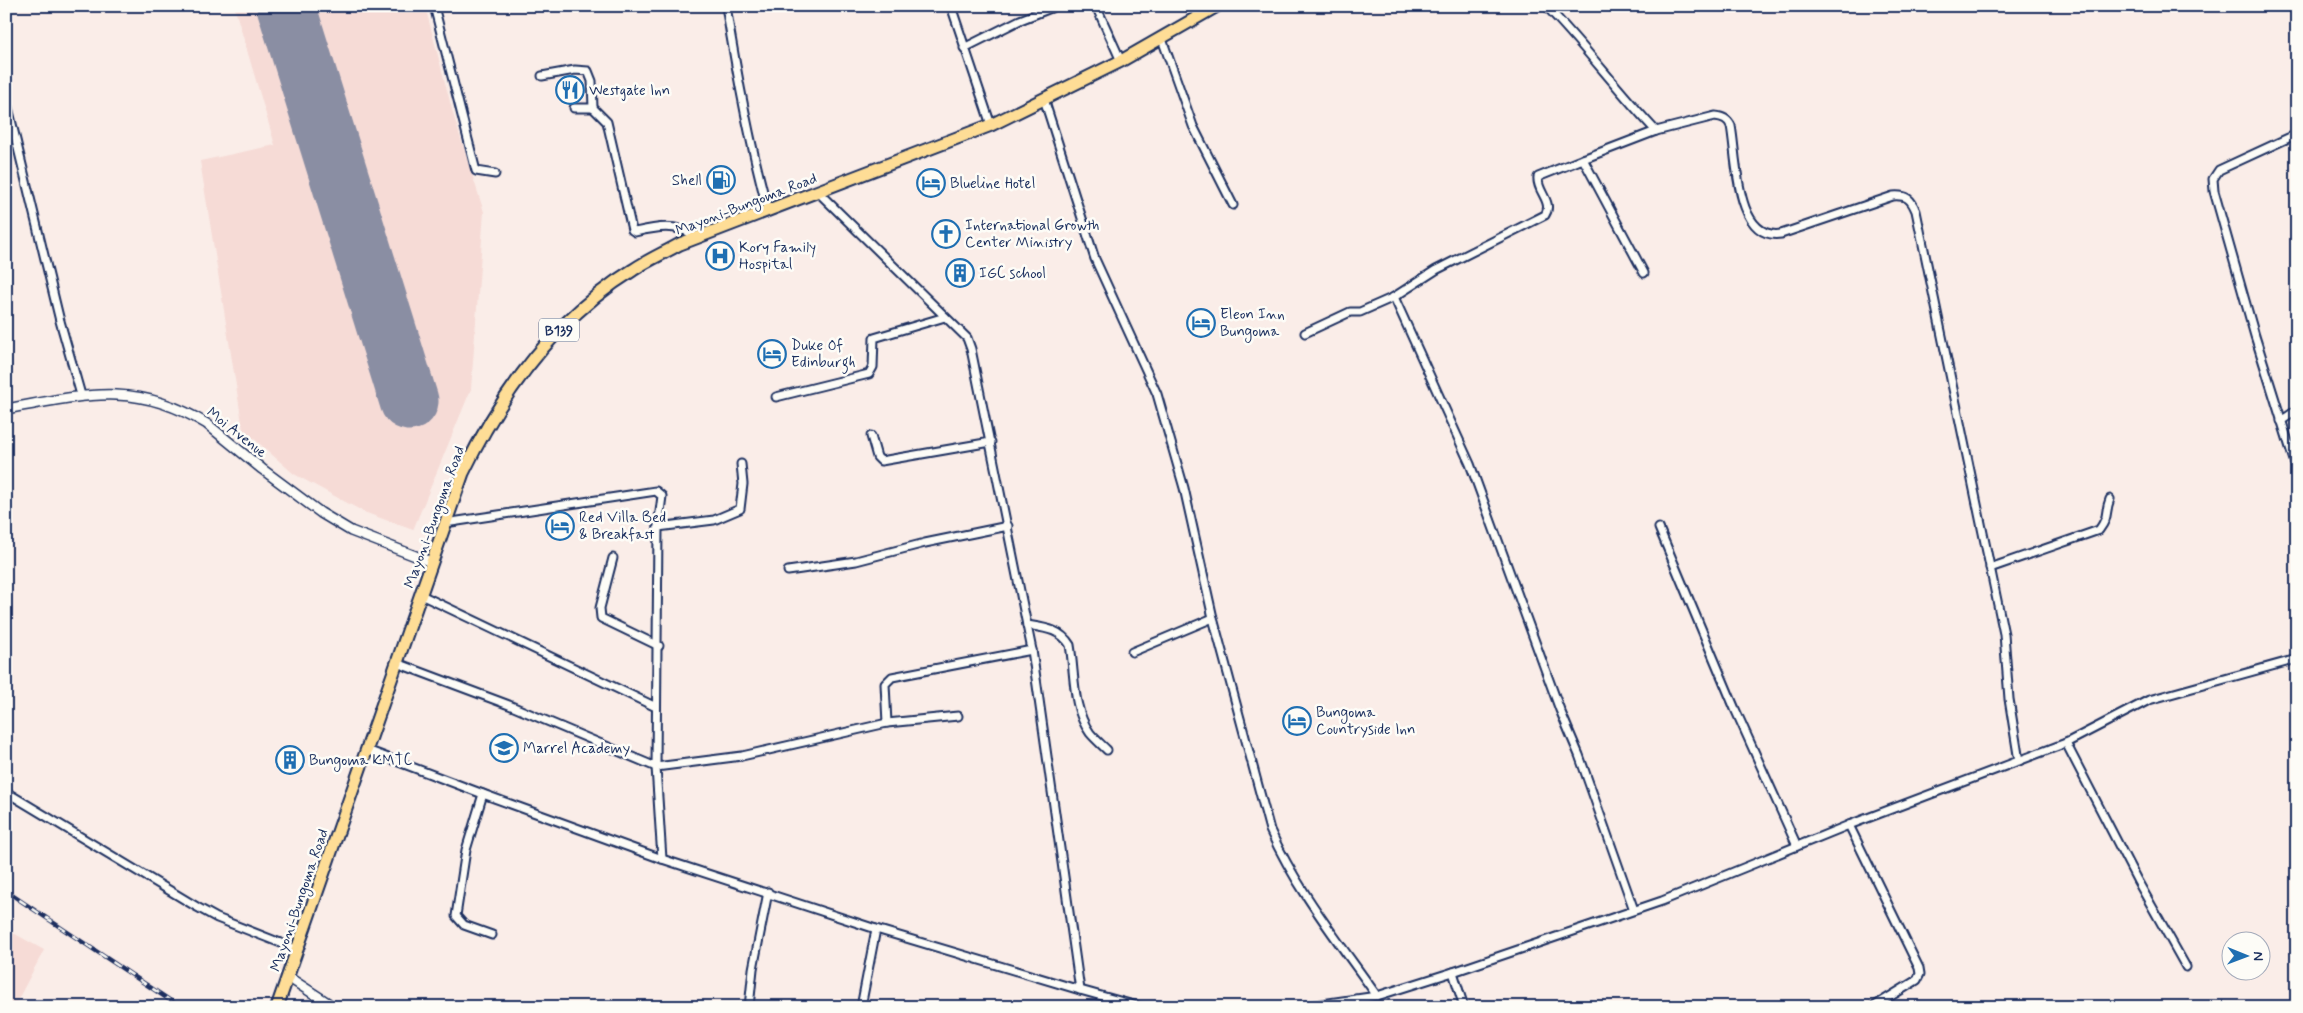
<svg xmlns="http://www.w3.org/2000/svg" width="2303" height="1013" font-family="Mynerve,sans-serif">
	<style>
		.built { fill: #f6dbd6 }
		.lines { fill: none; stroke-linecap: round; stroke-linejoin: round }
		.runway { stroke: #8a8ea3; stroke-width: 59 }
		.minor-casing { stroke: #1b2f5e; stroke-width: 11 }
		.tertiary-casing { stroke: #1b2f5e; stroke-width: 12 }
		.primary-casing { stroke: #1b2f5e; stroke-width: 15 }
		.minor { stroke: #fdfcf7; stroke-width: 7 }
		.tertiary { stroke: #fdfcf7; stroke-width: 9 }
		.primary { stroke: #fedd96; stroke-width: 11 }
		.rail-casing { stroke: #1b2f5e; stroke-width: 4.5 }
		.rail { stroke: #fdfcf7; stroke-width: 2.5; stroke-dasharray: 8; stroke-linecap: butt }
		.labels { text-anchor: middle; stroke-width: 5; stroke-linejoin: round; paint-order: stroke }
		.shield { fill: #fdfcf7; stroke: #5f6c8c; stroke-width: 1 }
		.shield-label { font-size: 14px; font-weight: bold; fill: #1b2f5e }
		.poi-label { font-size: 15px; fill: #1b2f5e; stroke: #fdfcf7; text-anchor: start }
		.street-label { font-size: 15px; fill: #1b2f5e; stroke: #fdfcf7 }
	</style>
	<rect width="100%" height="100%" fill="#faede8"/>
	<filter id="ink" filterUnits="userSpaceOnUse"><feTurbulence type="fractalNoise" baseFrequency=".02" numOctaves="2"/><feDisplacementMap in="SourceGraphic" scale="10" xChannelSelector="R" yChannelSelector="G"/><feConvolveMatrix kernelMatrix="1 2 1 2 8 2 1 2 1" color-interpolation-filters="sRGB"/></filter>
	<g filter="url(#ink)">
		<g class="built">
			<path d="M234,6H425L454,117L484,212L471,389L413,530L364,512L294,474L243,429L200,161L275,145Z"/>
			<path d="M6,929L44,950L14,1007H6Z"/>
		</g>
		<g class="lines">
			<path class="runway" d="M286,6L409,401"/>
			<defs>
				<g id="minor">
					<path d="M434,6L476,171L495,174"/>
					<path d="M726,6C737,76 750,144 768,211"/>
					<path d="M951,6L991,125"/>
					<path d="M1096,6L1121,61"/>
					<path d="M1546,6C1585,46 1618,91 1656,131"/>
					<path d="M1162,39L1193,126L1233,205"/>
					<path d="M964,48L1020,20L1056,6"/>
					<path d="M542,76L575,70L588,71L592,81L593,108"/>
					<path d="M6,99L60,321L81,395"/>
					<path d="M1044,99L1095,259L1157,394L1184,488L1213,618L1270,830C1297,890 1339,942 1377,996"/>
					<path d="M574,108H593L607,122L632,230L635,232C657,227 675,223 696,236"/>
					<path d="M2297,134L2219,170L2213,179L2214,191L2255,336L2297,470"/>
					<path d="M1583,159L1656,131L1715,116C1723,117 1728,119 1731,126C1737,157 1735,241 1781,234L1893,196C1907,195 1911,199 1916,211L2004,634L2009,699L2019,761"/>
					<path d="M818,192L967,338L971,349L1032,650L1080,990"/>
					<path d="M1394,297L1470,464L1560,710L1579,755L1634,910"/>
					<path d="M1305,333L1350,312H1360L1394,297L1436,270L1545,215C1554,202 1536,191 1538,177L1583,159L1644,273"/>
					<path d="M776,397L869,374L873,367L874,338L945,317"/>
					<path d="M2281,421L2297,410"/>
					<path d="M871,436L877,457L881,461L991,442"/>
					<path d="M445,523L656,491L662,496L658,527L656,767L662,859"/>
					<path d="M658,527L714,520L740,509L743,484L741,464"/>
					<path d="M1659,528L1735,709L1797,846"/>
					<path d="M613,558L600,608L601,618L659,646"/>
					<path d="M1990,568L2099,530C2110,515 2104,514 2110,499"/>
					<path d="M788,571L856,561L925,543L1008,526"/>
					<path d="M421,595L656,707"/>
					<path d="M1027,625C1045,628 1060,629 1070,645C1075,674 1072,708 1090,733C1095,739 1101,744 1107,750"/>
					<path d="M1132,652L1213,618"/>
					<path d="M397,663L509,705L656,767L742,756L887,723L958,716"/>
					<path d="M887,723L885,684L892,677L1032,650"/>
					<path d="M2066,743L2137,880L2186,967"/>
					<path d="M367,750L483,794L662,859L876,929L1080,990L1141,1007"/>
					<path d="M6,792L197,907L217,918L296,949"/>
					<path d="M483,794L466,850L456,916L464,925L492,935"/>
					<path d="M1849,825L1919,968L1920,974L1917,980L1873,1007"/>
					<path d="M1453,972L1464,1007"/>
					<path d="M1356,999V1007"/>
					<path d="M749,1007L753,969L768,892"/>
					<path d="M861,1007L876,929"/>
					<path d="M1301,1007L1377,996L1453,972L1662,901L1849,825L2066,743L2149,700L2297,659"/>
				</g>
				<g id="tertiary">
					<path d="M6,409C83,395 136,380 207,424L262,469L321,513L351,531L431,562"/>
					<path d="M288,977L334,1007"/>
				</g>
				<path id="primary" d="M277,1007L463,473C502,392 555,318 633,270C648,260 664,253 680,244L991,125L1121,61L1217,6"/>
			</defs>
			<use href="#minor" class="minor-casing"/>
			<use href="#tertiary" class="tertiary-casing"/>
			<use href="#primary" class="primary-casing"/>
			<use href="#minor" class="minor"/>
			<use href="#tertiary" class="tertiary"/>
			<use href="#primary" class="primary"/>
			<defs>
				<path id="rail" d="M6,891L180,1007"/>
			</defs>
			<use href="#rail" class="rail-casing"/>
			<use href="#rail" class="rail"/>
		</g>
	</g>
	<defs>
		<symbol id="restaurant-ring" viewBox="-11 -11 22 22"><circle r="9.5" fill="#fdfcf7" stroke="#1f6fb2" stroke-width="1.5"/><path d="M-5-6h1v4h1v-4h1v4h1v-4h1v5L-1.5 .5V6h-2V.5L-5-1ZM5-6V6H3V1.5H1.5Q1.5-4 5-6Z" fill="#1f6fb2"/></symbol>
		<symbol id="fuel-ring" viewBox="-11 -11 22 22"><circle r="9.5" fill="#fdfcf7" stroke="#1f6fb2" stroke-width="1.5"/><path d="M-5.5-6h7V0h2V4h1.3V-2.5L3-4.5l.8-.8L6-3V5H2.5V1h-1V6h-7ZM-4.2-4.7v3.2H.2V-4.7Z" fill="#1f6fb2"/></symbol>
		<symbol id="hotel-ring" viewBox="-11 -11 22 22"><circle r="9.5" fill="#fdfcf7" stroke="#1f6fb2" stroke-width="1.5"/><path d="M-6-4.5h1.5V1H6V5H4.5V3h-9V5H-6ZM-4 0a1.8 1.8 0 1 1 3.6 0ZM.5 0V-2.5h3Q6-2.5 6 0Z" fill="#1f6fb2"/></symbol>
		<symbol id="church-ring" viewBox="-11 -11 22 22"><circle r="9.5" fill="#fdfcf7" stroke="#1f6fb2" stroke-width="1.5"/><path d="M-1.2-6h2.4v3.5h3.3v2.4h-3.3V6h-2.4V-.1h-3.3v-2.4h3.3Z" fill="#1f6fb2"/></symbol>
		<symbol id="hospital-ring" viewBox="-11 -11 22 22"><circle r="9.5" fill="#fdfcf7" stroke="#1f6fb2" stroke-width="1.5"/><path d="M-5-5h3v3.5h4V-5h3V5h-3V1.5h-4V5h-3Z" fill="#1f6fb2"/></symbol>
		<symbol id="building-ring" viewBox="-11 -11 22 22"><circle r="9.5" fill="#fdfcf7" stroke="#1f6fb2" stroke-width="1.5"/><path d="M-4-6H4V6H1V3H-1V6H-4ZM-2.5-4.3h1.7v1.8h-1.7ZM.8-4.3h1.7v1.8H.8ZM-2.5-1h1.7V.8h-1.7ZM.8-1h1.7V.8H.8Z" fill="#1f6fb2"/></symbol>
		<symbol id="school-ring" viewBox="-11 -11 22 22"><circle r="9.5" fill="#fdfcf7" stroke="#1f6fb2" stroke-width="1.5"/><path d="M0-5L7-2L0 1L-7-2ZM-4 1L0 2.5L4 1V4Q0 6-4 4Z" fill="#1f6fb2"/></symbol>
	</defs>
	<g fill-rule="evenodd">
		<use href="#restaurant-ring" x="554" y="74" width="32" height="32"/>
		<use href="#fuel-ring" x="705" y="164" width="32" height="32"/>
		<use href="#hotel-ring" x="915" y="167" width="32" height="32"/>
		<use href="#church-ring" x="930" y="218" width="32" height="32"/>
		<use href="#hospital-ring" x="704" y="240" width="32" height="32"/>
		<use href="#building-ring" x="944" y="257" width="32" height="32"/>
		<use href="#hotel-ring" x="1185" y="307" width="32" height="32"/>
		<use href="#hotel-ring" x="756" y="338" width="32" height="32"/>
		<use href="#hotel-ring" x="544" y="510" width="32" height="32"/>
		<use href="#hotel-ring" x="1281" y="705" width="32" height="32"/>
		<use href="#school-ring" x="488" y="732" width="32" height="32"/>
		<use href="#building-ring" x="274" y="744" width="32" height="32"/>
	</g>
	<g class="labels">
		<rect class="shield" x="539" y="318.5" width="40" height="23" rx="4"/>
		<g class="shield-label">
			<text x="559" y="335">B139</text>
		</g>
		<g class="poi-label">
			<text x="589" y="95">Westgate Inn</text>
			<text x="702" y="185" text-anchor="end">Shell</text>
			<text x="950" y="188">Blueline Hotel</text>
			<text x="965" y="230">International Growth<tspan x="965" dy="17">Center Ministry</tspan></text>
			<text x="739" y="252">Kory Family<tspan x="739" dy="17">Hospital</tspan></text>
			<text x="979" y="278">IGC school</text>
			<text x="1220" y="319">Eleon Inn<tspan x="1220" dy="17">Bungoma</tspan></text>
			<text x="791" y="350">Duke Of<tspan x="791" dy="17">Edinburgh</tspan></text>
			<text x="579" y="522">Red Villa Bed<tspan x="579" dy="17">&amp; Breakfast</tspan></text>
			<text x="1316" y="717">Bungoma<tspan x="1316" dy="17">Countryside Inn</tspan></text>
			<text x="523" y="753">Marrel Academy</text>
			<text x="309" y="765">Bungoma KMTC</text>
		</g>
		<g class="street-label">
			<text transform="translate(746 204) rotate(-21)" y="5">Mayoni-Bungoma Road</text>
			<text transform="translate(237 432) rotate(38)" y="5">Moi Avenue</text>
			<text transform="translate(434 517) rotate(-70)" y="5">Mayoni-Bungoma Road</text>
			<text transform="translate(299 900) rotate(-71)" y="5">Mayoni-Bungoma Road</text>
		</g>
	</g>
	<rect width="2303" height="1013" fill="none" stroke="#fdfcf7" stroke-width="25"/>
	<rect x="12" y="12" width="2278" height="988" fill="none" stroke="#1b2f5e" stroke-width="2" filter="url(#ink)"/>
	<g transform="translate(2246 956) rotate(91)"><circle r="24" fill="#fdfcf7" stroke="#a3aaba"/>
	<path d="M0-4L9 19L0 12L-9 19Z" fill="#1f6fb2"/>
	<text y="-8" font-size="14" font-weight="bold" text-anchor="middle" fill="#1b2f5e">N</text>
	</g>
</svg>
